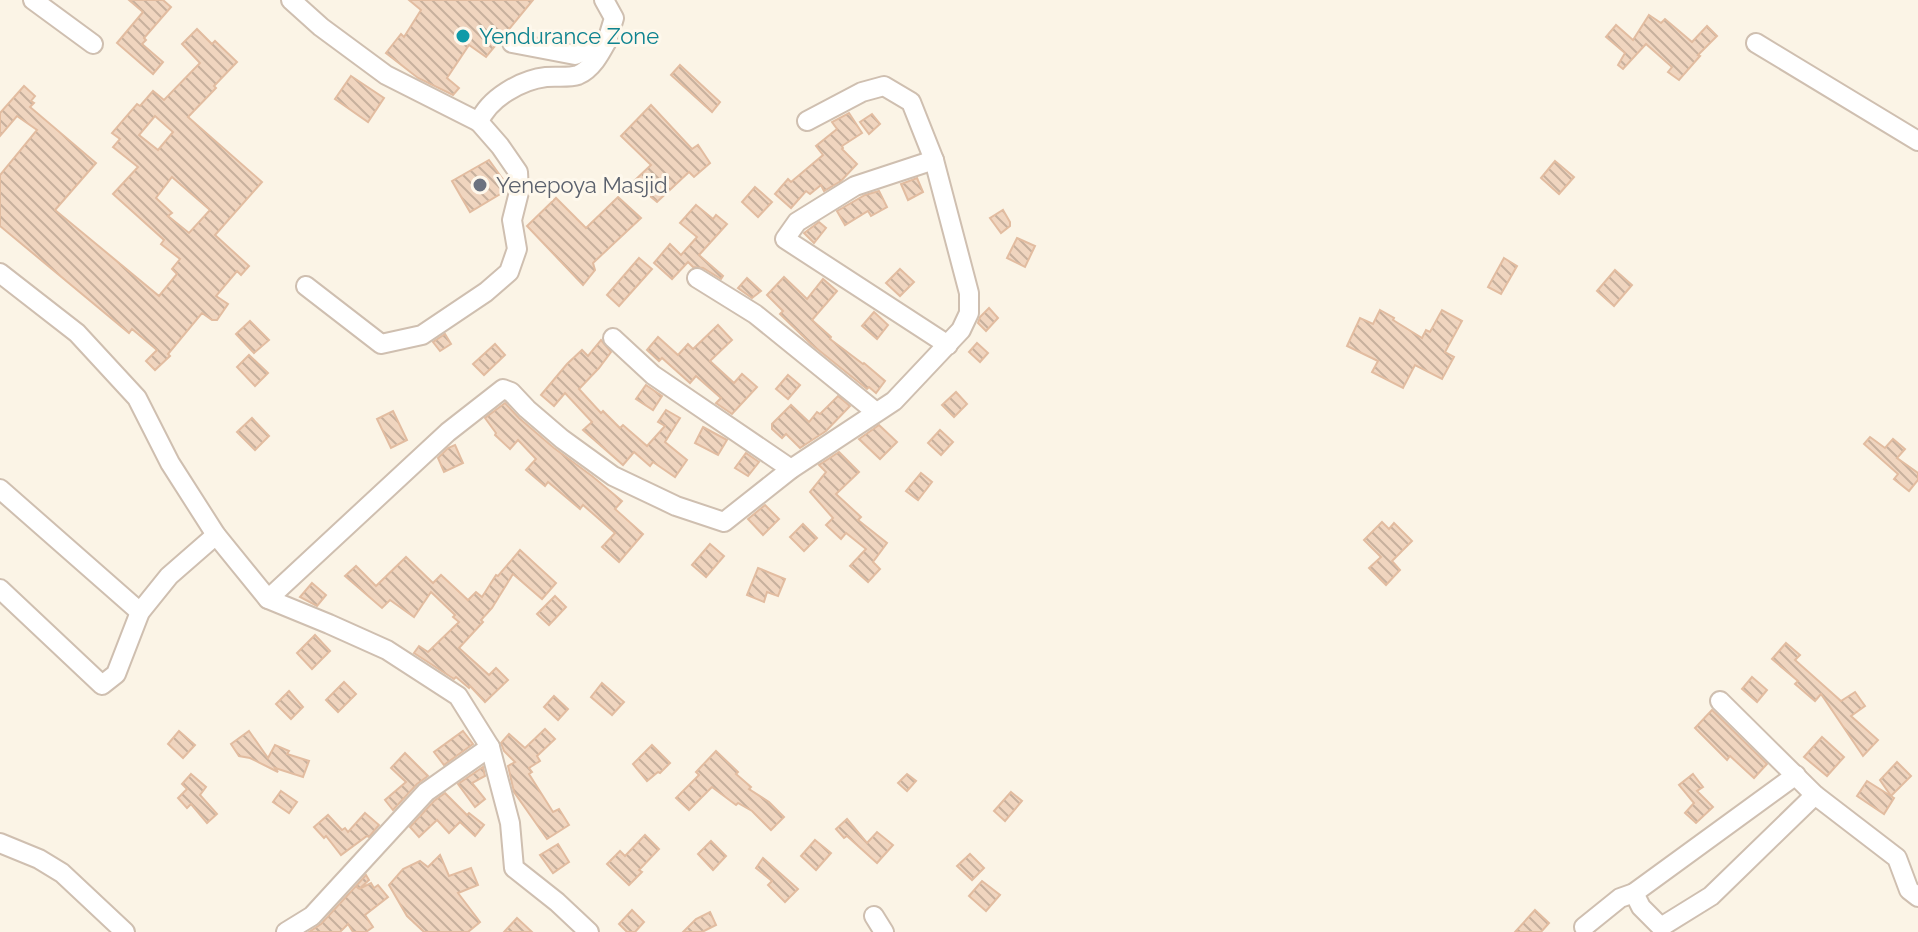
<svg xmlns="http://www.w3.org/2000/svg" width="1918" height="932" font-family="Raleway,sans-serif">
	<style>
		.building { fill: url(#building-back-hatch); stroke: #e2bca0; stroke-width: 2; fill-rule: evenodd }
		.lines { fill: none; stroke-linecap: round; stroke-linejoin: round }
		.minor-casing { stroke: #cfbfb0; stroke-width: 22 }
		.minor { stroke: #fff; stroke-width: 18 }
		.culture-dot { fill: #0f9aa8; stroke: #fef8ec; stroke-width: 3 }
		.worship-dot { fill: #6b7280; stroke: #fef8ec; stroke-width: 3 }
		.labels { text-anchor: middle; stroke-width: 6; stroke-linejoin: round; paint-order: stroke }
		.culture-label { font-size: 22px; fill: #0d838f; stroke: #fef8ec; text-anchor: start }
		.worship-label { font-size: 22px; fill: #5b616d; stroke: #fef8ec; text-anchor: start }
	</style>
	<defs>
		<pattern id="building-back-hatch" width="6" height="6" patternUnits="userSpaceOnUse" patternTransform="scale(2)"><rect width="6" height="6" fill="#f0d5bf"/><path d="M-1 5l2 2M0 0l6 6M5-1l2 2" fill="none" stroke="#c7b09d"/></pattern>
	</defs>
	<rect width="100%" height="100%" fill="#fbf4e6"/>
	<g class="building">
		<path d="M129,0H163L171,7L144,38L146,40L142,44L163,62L153,74L117,43L143,12Z"/>
		<path d="M409,0H533L486,57L469,45L447,78L459,88L453,95L418,78L386,53L401,34L404,37L421,10Z"/>
		<path d="M1649,15L1661,23L1665,19L1692,42L1707,26L1717,36L1698,55L1700,56L1679,80L1668,72L1672,67L1646,44L1623,69L1618,65L1625,53L1606,37L1616,25L1633,40Z"/>
		<path d="M197,29L212,44L215,41L237,62L214,86L216,88L188,117L262,182L215,235L249,266L241,275L237,271L216,296L228,304L217,320H212L202,313L168,354L170,356L155,370L146,361L157,350L132,329L129,333L0,226V175L37,130L17,116L0,136V113L24,86L35,96L31,101L34,103L30,107L96,163L55,210L159,296L177,274L172,269L180,259L161,244L164,240L113,194L138,167L113,147L120,139L112,133L137,104L140,106L153,91L164,100L200,63L182,44ZM155,116L173,132L158,150L139,135ZM172,177L210,210L189,233L168,216L172,213L156,198Z"/>
		<path d="M680,65L720,102L712,112L671,75Z"/>
		<path d="M351,76L384,98L368,122L335,99Z"/>
		<path d="M651,105L692,149L698,145L710,163L694,177L689,172L657,202L633,182L651,165L621,136Z"/>
		<path d="M849,113L862,133L842,146L843,148L842,149L857,164L841,181L824,191L821,185L810,194L806,191L791,208L775,194L788,179L791,182L823,155L816,146L837,129L832,122Z"/>
		<path d="M872,114L880,124L869,134L860,122Z"/>
		<path d="M489,160L507,185V190L470,212L452,181Z"/>
		<path d="M1555,161L1574,177L1559,194L1541,178Z"/>
		<path d="M917,178L923,192L908,200L901,184Z"/>
		<path d="M755,187L772,202L758,217L742,202Z"/>
		<path d="M879,191L887,207L871,216L868,211L845,225L837,211L865,195Z"/>
		<path d="M618,197L641,218L593,263L595,270L583,285L527,226L556,198L586,228Z"/>
		<path d="M696,205L713,219L716,215L727,224L699,255L723,276L721,279L703,268L693,267L688,262L672,279L654,263L670,244L681,255L697,237L680,223Z"/>
		<path d="M1003,210L1010,222V226L1001,233L990,218Z"/>
		<path d="M819,222L826,228L814,243L804,233Z"/>
		<path d="M1017,238L1035,246L1025,267L1007,258Z"/>
		<path d="M639,258L652,269L619,306L607,295Z"/>
		<path d="M1504,258L1517,266L1501,294L1488,287Z"/>
		<path d="M900,269L914,282L900,296L886,283Z"/>
		<path d="M1615,270L1632,285L1614,306L1597,291Z"/>
		<path d="M784,277L807,299L823,279L837,291L812,320L831,337L830,339L863,364L864,363L885,381L876,393L869,387L867,389L811,344L780,314L783,311L767,295Z"/>
		<path d="M747,278L761,291L752,298L738,288Z"/>
		<path d="M989,308L998,318L986,331L978,323L980,317Z"/>
		<path d="M1380,310L1394,318L1393,320L1422,338L1426,330L1430,332L1442,310L1462,321L1445,352L1454,357L1442,379L1415,365L1403,388L1372,372L1378,361L1347,346L1360,318L1373,324Z"/>
		<path d="M874,312L888,325L877,339L862,326Z"/>
		<path d="M250,321L269,340L254,353L236,334Z"/>
		<path d="M718,325L732,340L710,361L734,383L742,374L757,387L732,414L716,403L721,398L696,376L690,383L662,358L659,361L647,350L658,337L678,355L688,344L693,349Z"/>
		<path d="M445,334L451,344L440,351L433,342Z"/>
		<path d="M601,340L611,352L599,368L579,389L601,413L603,411L620,428L623,425L647,446L665,426L658,422L666,410L680,418L665,442L687,460L675,477L653,462L650,466L634,452L623,465L583,430L592,422L565,393L554,406L541,395L567,364L582,350L588,356Z"/>
		<path d="M977,343L988,353L980,362L969,352Z"/>
		<path d="M495,344L505,355L484,375L473,364Z"/>
		<path d="M249,355L268,373L255,386L237,367Z"/>
		<path d="M788,375L800,385L788,399L776,389Z"/>
		<path d="M646,385L662,396L653,410L636,399Z"/>
		<path d="M956,392L967,404L954,417L942,405Z"/>
		<path d="M838,396L850,406L826,431L800,448L786,434L782,438L772,429V424L791,405L809,422L817,412L820,414Z"/>
		<path d="M505,403L519,418L554,448L592,476L622,501L615,509L643,534L619,562L602,547L615,533L583,505L580,509L548,482L545,486L526,470L536,459L518,440L510,449L495,435L496,433L485,418Z"/>
		<path d="M393,411L407,440L391,448L377,419Z"/>
		<path d="M252,418L269,436L255,450L237,432Z"/>
		<path d="M879,425L897,442L880,459L859,439Z"/>
		<path d="M703,427L727,440L718,455L695,443Z"/>
		<path d="M940,430L953,442L941,455L928,443Z"/>
		<path d="M1870,437L1885,448L1893,439L1905,449L1897,458L1918,473V480L1909,491L1894,479L1898,474L1864,444Z"/>
		<path d="M455,445L463,463L444,472L438,458L448,448Z"/>
		<path d="M839,452L859,472L836,494L861,517L858,520L887,543L873,562L880,569L868,582L850,566L866,549L846,533L841,539L826,525L833,518L810,492L826,472L819,465Z"/>
		<path d="M746,453L759,462L748,476L735,468Z"/>
		<path d="M921,473L932,482L918,500L906,491Z"/>
		<path d="M765,505L779,519L763,535L748,519Z"/>
		<path d="M1382,522L1389,529L1394,523L1412,541L1392,561L1400,570L1386,585L1369,568L1381,557L1364,540Z"/>
		<path d="M803,524L817,538L804,551L790,537Z"/>
		<path d="M710,544L724,556L706,577L692,565Z"/>
		<path d="M520,550L556,583L542,599L513,574L492,608L481,620L483,622L459,648L489,675L496,668L508,680L485,702L470,686L469,688L456,677L454,679L414,653L419,646L428,652L459,622L453,617L455,615L431,592L414,617L390,600L382,608L345,576L356,566L376,586L406,557L433,583L441,575L468,600L476,592L482,597L496,575L498,576Z"/>
		<path d="M758,568L785,579L778,596L767,592L764,602L747,595Z"/>
		<path d="M312,583L326,595L317,606L300,597Z"/>
		<path d="M555,596L566,607L549,625L537,614Z"/>
		<path d="M315,635L330,651L312,669L297,653Z"/>
		<path d="M1786,643L1800,655L1795,660L1841,701L1855,692L1865,706L1851,716L1878,740L1863,756L1821,694L1815,701L1795,684L1798,681L1772,659Z"/>
		<path d="M1752,677L1767,690L1757,702L1742,689Z"/>
		<path d="M344,682L356,694L338,712L326,700Z"/>
		<path d="M602,683L624,702L612,715L591,697Z"/>
		<path d="M289,691L303,707L291,719L276,704Z"/>
		<path d="M554,696L568,709L558,720L544,707Z"/>
		<path d="M1712,710L1767,764L1754,778L1730,756L1727,760L1695,728Z"/>
		<path d="M545,729L555,739L537,756L540,761L529,768L532,772L529,774L553,812L559,809L569,825L547,839L514,792L508,766L515,762L504,751L501,743L509,734L525,748Z"/>
		<path d="M179,731L195,745L183,758L168,744Z"/>
		<path d="M249,731L268,758L275,745L289,751L287,754L309,761L303,777L275,768L278,772L250,758L239,756L231,744Z"/>
		<path d="M463,731L473,744L444,765L434,752Z"/>
		<path d="M1822,737L1844,757L1827,776L1804,757Z"/>
		<path d="M652,745L670,763L660,773L658,772L647,781L633,764Z"/>
		<path d="M716,751L738,772L736,774L751,787L749,789L769,802L784,817L771,830L752,811L738,803L736,805L712,787L689,810L676,798L699,775L696,772Z"/>
		<path d="M405,753L428,776L417,784L393,810L385,800L406,782L391,768Z"/>
		<path d="M1897,762L1911,776L1891,796L1880,780Z"/>
		<path d="M483,767L485,776L472,783L485,799L475,807L458,784Z"/>
		<path d="M191,774L206,787L200,795L217,814L207,823L191,804L187,808L178,798L187,789L182,784Z"/>
		<path d="M907,774L916,781L907,791L898,783Z"/>
		<path d="M1693,774L1703,787L1697,791L1713,807L1696,823L1685,813L1694,803L1679,785Z"/>
		<path d="M1867,781L1894,798L1884,814L1857,796Z"/>
		<path d="M281,791L297,802L289,813L273,802Z"/>
		<path d="M1011,792L1022,801L1005,821L994,811Z"/>
		<path d="M445,793L467,815L469,813L484,825L475,836L460,822L449,833L437,820L419,837L410,827L434,801Z"/>
		<path d="M365,813L379,825L369,837L367,836L341,855L326,836L324,838L314,827L328,815L342,830L345,828L348,832Z"/>
		<path d="M847,819L867,843L877,832L893,845L877,863L847,836L844,838L836,829Z"/>
		<path d="M645,835L659,849L639,870L642,872L629,885L607,864L620,851L625,856Z"/>
		<path d="M815,840L831,853L816,870L801,856Z"/>
		<path d="M711,841L726,856L713,870L698,854Z"/>
		<path d="M558,844L569,862L553,873L540,855Z"/>
		<path d="M970,854L984,868L972,880L957,866Z"/>
		<path d="M440,855L449,876L471,868L478,885L458,893L480,922L468,932H424L407,916L389,885L403,869L420,861L428,867Z"/>
		<path d="M763,858L798,889L785,902L768,885L772,881L756,868Z"/>
		<path d="M366,875L369,880L359,889L371,883L374,888L378,885L388,897L365,915L373,927L366,932H353L348,924L340,932H309L321,924L356,886L359,889L356,886Z"/>
		<path d="M982,881L1000,895L986,911L969,896Z"/>
		<path d="M632,910L644,922L635,932H627L619,924Z"/>
		<path d="M1535,910L1549,923L1541,932H1515Z"/>
		<path d="M710,912L716,925L702,932H683L696,919Z"/>
		<path d="M517,918L532,932H504Z"/>
	</g>
	<g class="lines">
		<defs>
			<g id="minor">
				<path d="M33,0L93,44"/>
				<path d="M291,0L321,27L386,75L479,122"/>
				<path d="M512,43L575,55L607,41L614,18L604,0"/>
				<path d="M1756,43L1918,141"/>
				<path d="M934,160L855,186L797,222L785,239L948,345"/>
				<path d="M0,273L77,333L137,398L170,463L216,535L268,599L329,624L387,650L458,696L490,747L510,823L514,868L557,902L589,932"/>
				<path d="M697,278L755,314L876,412"/>
				<path d="M306,286L381,344L422,335L486,292L509,272L517,249L512,220L519,192L518,172L500,146L479,122C489,98 521,80 546,77C556,76 569,78 578,75C592,69 600,54 607,41"/>
				<path d="M613,338L653,375L791,469"/>
				<path d="M0,489L140,612"/>
				<path d="M0,589L102,685L116,674L140,612L169,576L216,535"/>
				<path d="M268,599L448,432L503,389L511,392L527,409L562,439L613,476L676,506L724,522L791,469L894,401L961,330L969,313V293L934,160L911,102L884,86L862,92L807,121"/>
				<path d="M1720,701L1815,795L1897,858L1909,890L1918,897"/>
				<path d="M0,843L39,859L62,873L125,932"/>
				<path d="M1634,893L1641,907L1661,927L1711,896L1815,795"/>
				<path d="M874,916L884,932"/>
				<path d="M1584,927L1620,898L1634,893L1796,775"/>
				<path d="M286,932L312,916L426,792L490,747"/>
			</g>
		</defs>
		<use href="#minor" class="minor-casing"/>
		<use href="#minor" class="minor"/>
	</g>
	<circle class="culture-dot" cx="463" cy="36" r="8"/>
	<circle class="worship-dot" cx="480" cy="185" r="8"/>
	<g class="labels">
		<g class="culture-label">
			<text x="479" y="44">Yendurance Zone</text>
		</g>
		<g class="worship-label">
			<text x="496" y="193">Yenepoya Masjid</text>
		</g>
	</g>
</svg>
